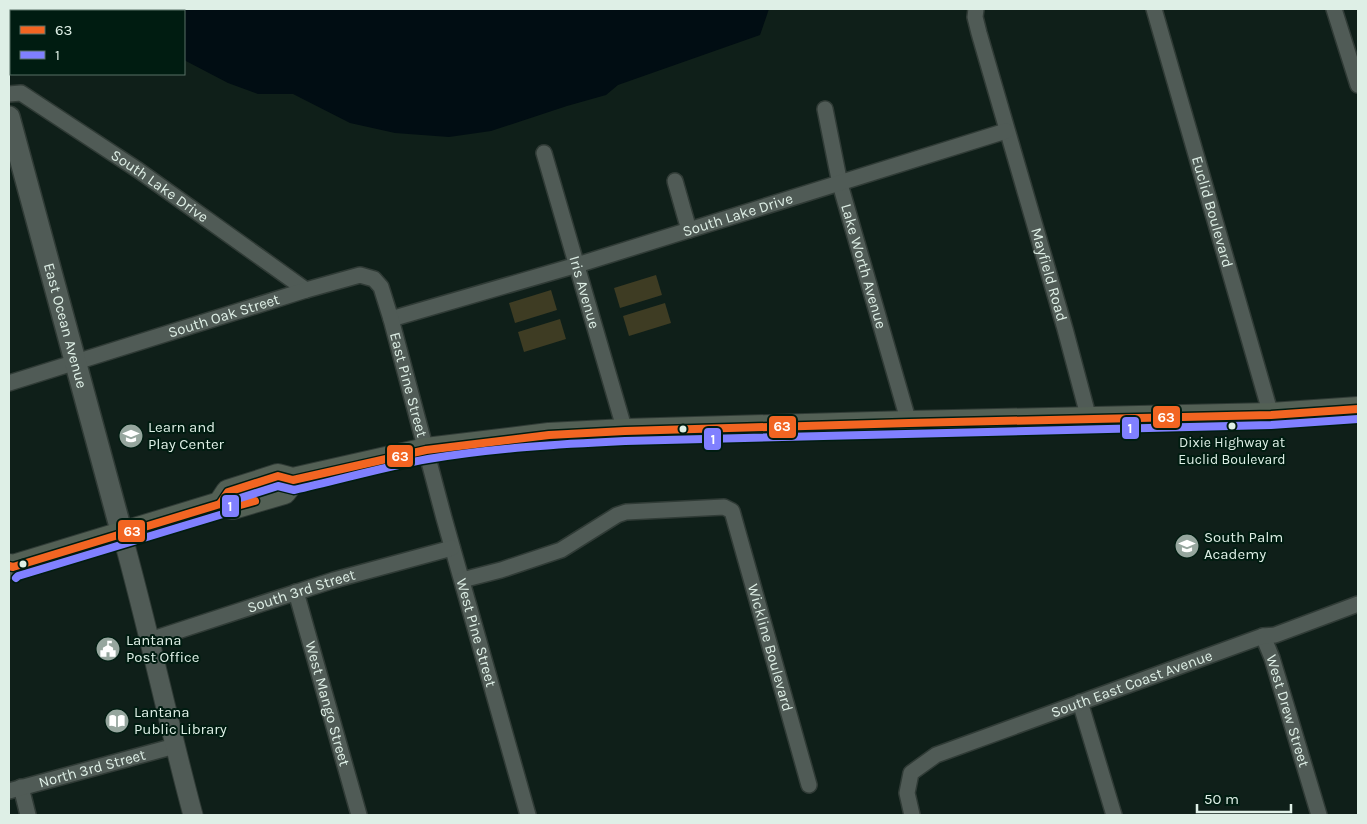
<svg xmlns="http://www.w3.org/2000/svg" width="1367" height="824" font-family="Karla,sans-serif">
	<style>
		.green { fill: #3e3c23 }
		.water { fill: #010d13 }
		.lines { fill: none; stroke-linecap: round; stroke-linejoin: round }
		.minor-casing { stroke: #303b36; stroke-width: 18 }
		.tertiary-casing { stroke: #303b36; stroke-width: 21 }
		.secondary-casing { stroke: #303b36; stroke-width: 24 }
		.primary-casing { stroke: #303b36; stroke-width: 26 }
		.minor { stroke: #505b56; stroke-width: 15 }
		.tertiary { stroke: #505b56; stroke-width: 19 }
		.secondary { stroke: #505b56; stroke-width: 21 }
		.primary { stroke: #536055; stroke-width: 24 }
		.bus-1-casing { stroke: #001c11; stroke-width: 11 }
		.bus-2-casing { stroke: #001c11; stroke-width: 11 }
		.bus-1 { stroke: #f26522; stroke-width: 8 }
		.bus-2 { stroke: #8080ff; stroke-width: 8 }
		.bus-dot { fill: #deefe6; stroke: #001c11; stroke-width: 2 }
		.labels { text-anchor: middle; stroke-width: 4; stroke-linejoin: round; paint-order: stroke }
		.bus-label { font-size: 14px; fill: #deefe6; stroke: #001c11 }
		.street-label { font-size: 15px; fill: #deefe6; stroke: #001c11 }
		.poi-label { font-size: 15px; fill: #deefe6; stroke: #001c11; text-anchor: start }
		.line-badge { stroke: #001c11; stroke-width: 2 }
		.badge-label { font-size: 14px; text-anchor: middle; font-weight: bold; fill: #fff }
	</style>
	<rect width="100%" height="100%" fill="#0f1f19"/>
	<g class="green">
		<path d="M656,275L662,295L620,308L614,288Z"/>
		<path d="M551,290L557,310L515,323L509,303Z"/>
		<path d="M665,303L671,323L629,336L623,316Z"/>
		<path d="M560,319L566,339L524,352L518,332Z"/>
	</g>
	<path class="water" d="M125,9H769L760,35L618,85L606,95L567,106L491,131L449,137L395,133L350,123L293,94H258L228,83L184,60V11H127Z"/>
	<g class="lines">
		<defs>
			<g id="minor">
				<path id="s1" d="M976,9L975,17L979,33L1065,329L1089,419"/>
				<path id="s2" d="M1154,9L1271,415"/>
				<path d="M1334,9L1358,85"/>
				<path id="s3" d="M9,94L21,93L138,170L306,290"/>
				<path id="s4" d="M825,109L840,184L909,423"/>
				<path id="s5" d="M544,153L625,431"/>
				<path d="M675,181L689,230"/>
				<path id="s6" d="M391,319L577,265L1006,131"/>
				<path id="s7" d="M9,383L306,290L360,275L374,279L381,287L391,319L444,518L528,815"/>
				<path id="s8" d="M462,580L501,570L561,550L617,515L626,512L724,507L732,511L809,785"/>
				<path id="s9" d="M296,592L359,815"/>
				<path id="s10" d="M1263,636L1272,658L1319,815"/>
				<path id="s11" d="M150,640L334,580L452,548"/>
				<path d="M1080,702L1114,815"/>
				<path d="M21,787L28,815"/>
				<path id="s12" d="M9,791L175,746"/>
				<path id="s13" d="M912,815L907,793L911,773L936,755L1263,636L1275,635L1358,604"/>
			</g>
			<path id="tertiary" d="M122,534C148,627 168,722 193,815"/>
			<g id="secondary">
				<path id="s14" d="M9,117L122,534"/>
			</g>
			<g id="primary">
				<path d="M220,504L228,492L278,476L293,480L426,450L549,435L625,431L909,423L1271,415L1358,409"/>
				<path d="M9,566L13,567L220,504L233,507L284,492L293,480"/>
			</g>
		</defs>
		<use href="#minor" class="minor-casing"/>
		<use href="#tertiary" class="tertiary-casing"/>
		<use href="#secondary" class="secondary-casing"/>
		<use href="#primary" class="primary-casing"/>
		<use href="#minor" class="minor"/>
		<use href="#tertiary" class="tertiary"/>
		<use href="#secondary" class="secondary"/>
		<use href="#primary" class="primary"/>
		<defs>
			<g id="bus-1">
				<path d="M220,504L228,492L278,476L293,480L426,450L549,435L625,431L909,423L1271,415L1358,409"/>
				<path d="M9,566L13,567L220,504L233,507L255,501"/>
			</g>
			<path id="bus-2" d="M16,578L18,576L223,514L228,510L234,500L278,486L294,490C339,480 383,467 428,459C493,448 560,444 625,441L1271,425L1358,419"/>
		</defs>
		<use href="#bus-1" class="bus-1-casing"/>
		<use href="#bus-2" class="bus-2-casing"/>
		<use href="#bus-1" class="bus-1"/>
		<use href="#bus-2" class="bus-2"/>
	</g>
	<defs>
		<symbol id="school-disc" viewBox="-11 -11 22 22"><circle r="9.5" fill="#96a69e" stroke="#001c11"/><path d="M0-5L7-2L0 1L-7-2ZM-4 1L0 2.5L4 1V4Q0 6-4 4Z" fill="#fff"/></symbol>
		<symbol id="civic-disc" viewBox="-11 -11 22 22"><circle r="9.5" fill="#96a69e" stroke="#001c11"/><path d="M-.6-6.5H3V-4.5H.6V-3L4-1V1h2V6H-6V1h2V-1L-.6-3ZM-1.2 2.5V6h2.4V2.5Z" fill="#fff"/></symbol>
		<symbol id="library-disc" viewBox="-11 -11 22 22"><circle r="9.5" fill="#96a69e" stroke="#001c11"/><path d="M-6-4Q-3-5.5-.7-3.5V5Q-3 3-6 4ZM6-4Q3-5.5 .7-3.5V5Q3 3 6 4Z" fill="#fff"/></symbol>
	</defs>
	<g fill-rule="evenodd">
		<use href="#school-disc" x="117" y="422" width="28" height="28"/>
		<use href="#school-disc" x="1173" y="532" width="28" height="28"/>
		<use href="#civic-disc" x="94" y="635" width="28" height="28"/>
		<use href="#library-disc" x="103" y="707" width="28" height="28"/>
	</g>
	<g class="bus-dot">
		<circle cx="1232" cy="426" r="4.5"/>
		<circle cx="683" cy="429" r="4.5"/>
		<circle cx="23" cy="564" r="4.5"/>
	</g>
	<g class="labels">
		<g class="bus-label">
			<text x="1232" y="447">Dixie Highway at<tspan x="1232" dy="17">Euclid Boulevard</tspan></text>
		</g>
		<g class="street-label">
			<text dy="5" stroke="none"><textPath href="#s3" startOffset="179">South Lake Drive</textPath></text>
			<text dy="5" stroke="none"><textPath href="#s2" startOffset="211">Euclid Boulevard</textPath></text>
			<text dy="5" stroke="none"><textPath href="#s6" startOffset="362">South Lake Drive</textPath></text>
			<text dy="5" stroke="none"><textPath href="#s4" startOffset="162">Lake Worth Avenue</textPath></text>
			<text dy="5" stroke="none"><textPath href="#s1" startOffset="276">Mayfield Road</textPath></text>
			<text dy="5" stroke="none"><textPath href="#s5" startOffset="145">Iris Avenue</textPath></text>
			<text dy="5" stroke="none"><textPath href="#s7" startOffset="225">South Oak Street</textPath></text>
			<text dy="5" stroke="none"><textPath href="#s14" startOffset="216">East Ocean Avenue</textPath></text>
			<text dy="5" stroke="none"><textPath href="#s7" startOffset="494">East Pine Street</textPath></text>
			<text dy="5" stroke="none"><textPath href="#s11" startOffset="159">South 3rd Street</textPath></text>
			<text dy="5" stroke="none"><textPath href="#s7" startOffset="751">West Pine Street</textPath></text>
			<text dy="5" stroke="none"><textPath href="#s8" startOffset="428">Wickline Boulevard</textPath></text>
			<text dy="5" stroke="none"><textPath href="#s13" startOffset="282">South East Coast Avenue</textPath></text>
			<text dy="5" stroke="none"><textPath href="#s9" startOffset="116">West Mango Street</textPath></text>
			<text dy="5" stroke="none"><textPath href="#s10" startOffset="79">West Drew Street</textPath></text>
			<text dy="5" stroke="none"><textPath href="#s12" startOffset="86">North 3rd Street</textPath></text>
		</g>
		<g class="poi-label">
			<text x="148" y="432">Learn and<tspan x="148" dy="17">Play Center</tspan></text>
			<text x="1204" y="542">South Palm<tspan x="1204" dy="17">Academy</tspan></text>
			<text x="126" y="645">Lantana<tspan x="126" dy="17">Post Office</tspan></text>
			<text x="134" y="717">Lantana<tspan x="134" dy="17">Public Library</tspan></text>
		</g>
	</g>
	<g class="line-badge">
		<rect x="1152" y="405" width="29" height="24" rx="5" fill="#f26522"/>
		<rect x="768" y="415" width="29" height="24" rx="5" fill="#f26522"/>
		<rect x="1121" y="416" width="19" height="24" rx="5" fill="#8080ff"/>
		<rect x="703" y="427" width="19" height="24" rx="5" fill="#8080ff"/>
		<rect x="386" y="444" width="28" height="24" rx="5" fill="#f26522"/>
		<rect x="221" y="494" width="19" height="24" rx="5" fill="#8080ff"/>
		<rect x="117" y="519" width="29" height="24" rx="5" fill="#f26522"/>
	</g>
	<g class="badge-label">
		<text x="1166" y="422">63</text>
		<text x="782" y="431">63</text>
		<text x="1130" y="433">1</text>
		<text x="713" y="444">1</text>
		<text x="400" y="461">63</text>
		<text x="230" y="511">1</text>
		<text x="132" y="536">63</text>
	</g>
	<rect width="1367" height="824" fill="none" stroke="#deefe6" stroke-width="20"/>
	<rect x="10" y="10" width="175" height="65" fill="#001c11" stroke="#597066"/>
	<rect x="20" y="26" width="25" height="8" fill="#f26522" stroke="#597066"/>
	<text x="55" y="35" font-size="15" fill="#deefe6">63</text>
	<rect x="20" y="51" width="25" height="8" fill="#8080ff" stroke="#597066"/>
	<text x="55" y="60" font-size="15" fill="#deefe6">1</text>
	<path d="M1197 804v8h94v-8" fill="none" stroke="#deefe6" stroke-width="2.5"/>
	<text x="1204" y="804" font-size="15" fill="#deefe6" stroke="#001c11" stroke-width="4" paint-order="stroke">50 m</text>
</svg>
